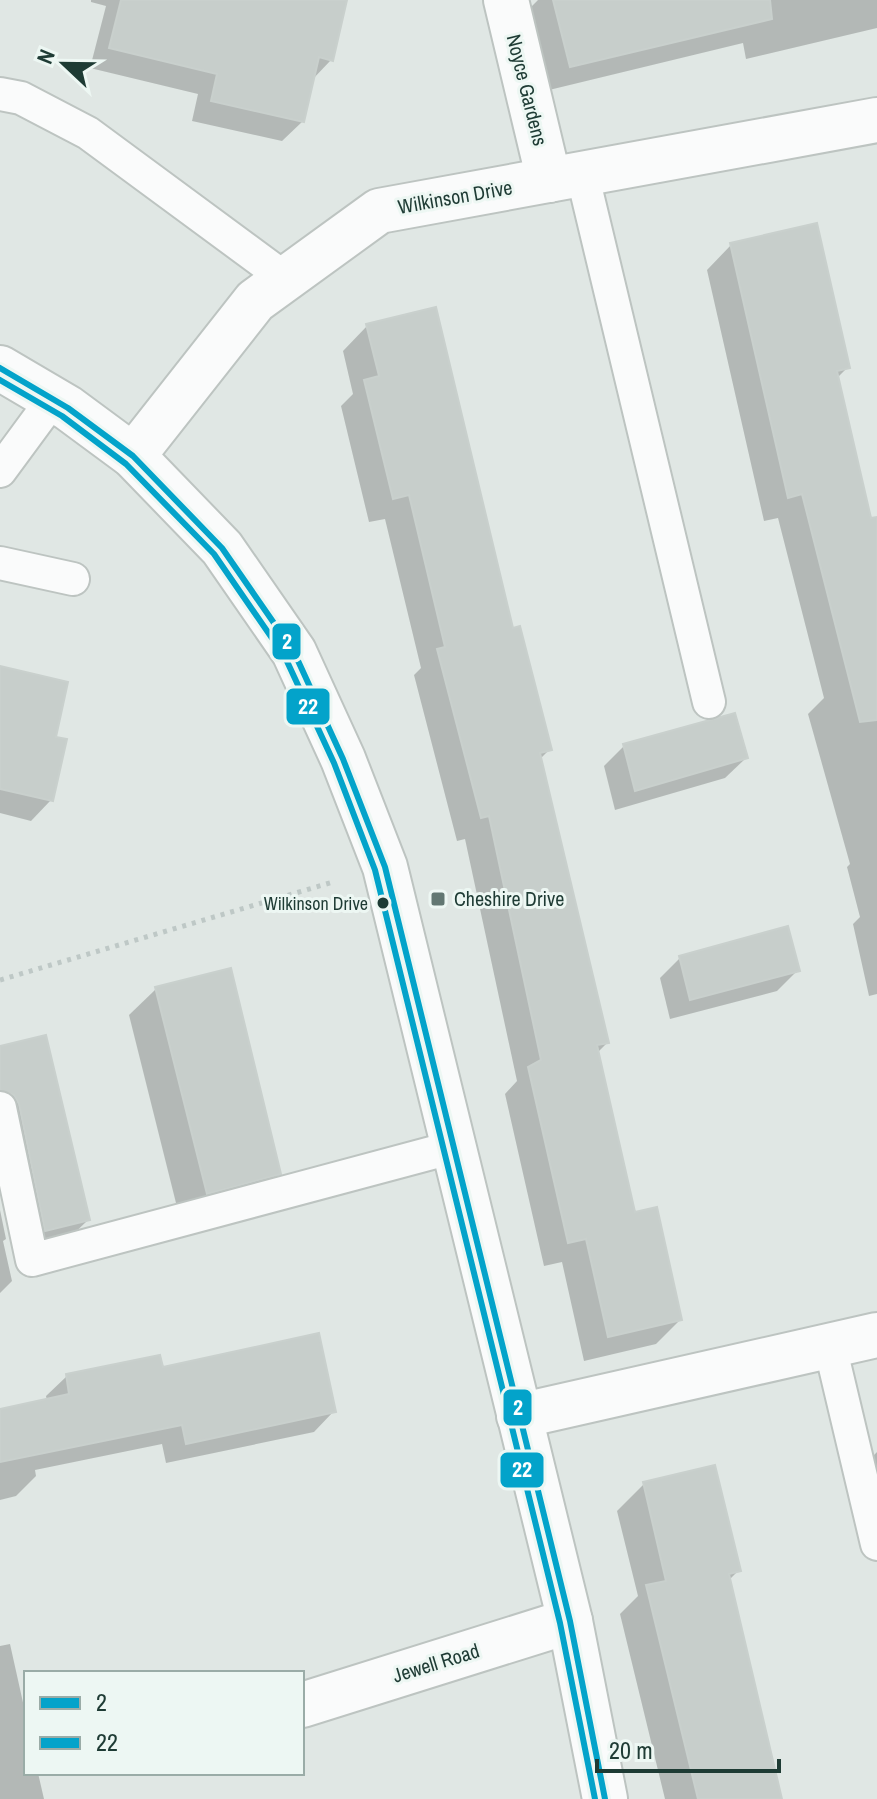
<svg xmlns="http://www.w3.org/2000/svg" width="877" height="1799" font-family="'Archivo Narrow',sans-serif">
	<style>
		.shadow { fill: #0003 }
		.building { fill: #c7cecb; stroke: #c9d0cd; stroke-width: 2 }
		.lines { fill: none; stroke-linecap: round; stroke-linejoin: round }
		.lane-casing { stroke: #bdc4c1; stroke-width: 36 }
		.street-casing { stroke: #bdc4c1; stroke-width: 48 }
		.path { stroke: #bec8c6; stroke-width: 5; stroke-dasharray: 4 6; stroke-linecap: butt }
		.lane { stroke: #fafbfb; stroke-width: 32 }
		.street { stroke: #fafbfb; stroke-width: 44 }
		.bus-1-casing { stroke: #edf7f3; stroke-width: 12 }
		.bus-2-casing { stroke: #edf7f3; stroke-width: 12 }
		.bus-1 { stroke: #03a3ca; stroke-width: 6 }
		.bus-2 { stroke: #03a3ca; stroke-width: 6 }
		.poi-dot { fill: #627772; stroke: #edf7f3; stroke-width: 3 }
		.bus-dot { fill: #1e3b34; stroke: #edf7f3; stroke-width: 3 }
		.labels { text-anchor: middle; stroke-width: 6; stroke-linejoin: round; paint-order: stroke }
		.bus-label { font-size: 18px; fill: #1e3b34; stroke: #edf7f3; text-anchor: end }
		.street-label { font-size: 20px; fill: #1e3b34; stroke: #edf7f3 }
		.poi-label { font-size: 20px; fill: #1e3b34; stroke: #edf7f3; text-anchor: start }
		.line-badge { stroke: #edf7f3; stroke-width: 3 }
		.badge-label { font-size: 22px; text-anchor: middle; font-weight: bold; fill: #fff }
	</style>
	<rect width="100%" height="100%" fill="#e0e7e4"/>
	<g class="shadow">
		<path d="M91,0H345L331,60L312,80L303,121L282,141L192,121L198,94L90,68L106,6L91,2Z"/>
		<path d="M538,0H877V28L746,59L743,43L545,91L526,12Z"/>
		<path d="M731,245L848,367L837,378L869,521L877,519V994L869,996L853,924L860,917L847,867L850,864L808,714L824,698L778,518L764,521L707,270Z"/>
		<path d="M367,326L512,631L550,749L540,759L607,1043L597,1053L634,1214L680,1320L656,1344L584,1361L562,1262L544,1266L505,1094L517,1081L465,839L457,841L414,675L421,668L385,519L369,522L341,406L353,394L343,351Z"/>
		<path d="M0,668L51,800L31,821L0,813Z"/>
		<path d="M624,746L746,758L725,778L615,810L604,766Z"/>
		<path d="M680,958L798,970L777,991L670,1019L660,978Z"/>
		<path d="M156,989L279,1173L252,1200L180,1219L129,1015Z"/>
		<path d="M0,1051L88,1220L63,1244L21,1254L0,1155Z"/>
		<path d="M0,1210L6,1239L3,1241L12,1281L0,1293Z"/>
		<path d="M161,1370L334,1411L314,1432L166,1463L162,1444L35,1470L36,1476L16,1496L0,1500V1411L47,1401L46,1396L67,1376Z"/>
		<path d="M877,1452V1549L855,1475Z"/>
		<path d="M644,1484L739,1570L728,1581L780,1799H665L620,1614L638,1596L617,1511Z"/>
		<path d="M10,1644L26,1716V1773H38L44,1799H0V1646Z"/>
	</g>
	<g class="building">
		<path d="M121,0H347L333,61L319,57L304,122L211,101L217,74L109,48Z"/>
		<path d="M553,0H770L772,19L570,67Z"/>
		<path d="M817,223L850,368L837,371L871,518L877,517V720L860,722L802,494L788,498L730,243Z"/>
		<path d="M436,307L513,628L520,626L552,750L540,753L609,1043L597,1045L635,1212L657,1207L682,1320L608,1337L586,1239L568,1243L528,1067L541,1060L489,816L481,818L437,649L445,647L409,495L393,499L364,380L379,376L366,324Z"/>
		<path d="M0,666L68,682L56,737L67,739L53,801L0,789Z"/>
		<path d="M735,713L748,758L635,791L623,744Z"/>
		<path d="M788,926L800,971L690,1000L679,956Z"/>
		<path d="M231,968L281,1174L207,1194L155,987Z"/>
		<path d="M46,1035L90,1220L45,1231L19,1104L14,1095L0,1090V1046Z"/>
		<path d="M319,1333L336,1412L186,1444L182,1425L0,1462V1409L69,1394L66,1374L160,1355L163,1367Z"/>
		<path d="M715,1465L741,1571L729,1574L782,1799H698L646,1585L666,1581L643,1482Z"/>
	</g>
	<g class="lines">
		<defs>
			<g id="lane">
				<path d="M0,94L21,98L88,133L286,279"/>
				<path d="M582,173L709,702"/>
				<path d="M0,471L53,399"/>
				<path d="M0,563L73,579"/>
				<path d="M0,1108L32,1260L454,1147"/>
				<path d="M830,1346L877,1544"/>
			</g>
			<g id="street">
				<path d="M506,0L549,180"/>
				<path d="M0,368L68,408L133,456L222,548L294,652L343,759L385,867L570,1621L605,1799"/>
				<path d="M133,456L255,301L379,211L877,120"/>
				<path d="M519,1416L877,1335"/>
				<path d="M302,1705L570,1621"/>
			</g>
		</defs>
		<use href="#lane" class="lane-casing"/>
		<use href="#street" class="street-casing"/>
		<path class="path" d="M0,980L333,882"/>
		<use href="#lane" class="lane"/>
		<use href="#street" class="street"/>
		<defs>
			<path id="bus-1" d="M0,368L68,408L133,456L222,548L294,652L343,759L385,867L570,1621L605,1799"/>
			<path id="bus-2" d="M0,380L62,416L126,464L214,554L285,657L334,763L375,870L560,1623L595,1799"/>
		</defs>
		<use href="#bus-1" class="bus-1-casing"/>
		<use href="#bus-2" class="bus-2-casing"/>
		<use href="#bus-1" class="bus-1"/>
		<use href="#bus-2" class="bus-2"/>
	</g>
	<rect class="poi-dot" x="430" y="891" width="16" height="16" rx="4"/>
	<circle class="bus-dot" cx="383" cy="903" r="7"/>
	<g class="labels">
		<g class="bus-label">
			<text x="368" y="910">Wilkinson Drive</text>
		</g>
		<g class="street-label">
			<text transform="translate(527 90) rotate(76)" y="7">Noyce Gardens</text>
			<text transform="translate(455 197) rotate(-10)" y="7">Wilkinson Drive</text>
			<text transform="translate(436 1663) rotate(-17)" y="7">Jewell Road</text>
		</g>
		<g class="poi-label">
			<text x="454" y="906">Cheshire Drive</text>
		</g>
	</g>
	<g class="line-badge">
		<rect x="271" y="622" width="31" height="39" rx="8" fill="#03a3ca"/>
		<rect x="285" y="687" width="46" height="39" rx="8" fill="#03a3ca"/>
		<rect x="502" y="1388" width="31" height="39" rx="8" fill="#03a3ca"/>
		<rect x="499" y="1451" width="46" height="38" rx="8" fill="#03a3ca"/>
	</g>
	<g class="badge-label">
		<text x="287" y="649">2</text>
		<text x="308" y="714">22</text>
		<text x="518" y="1415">2</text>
		<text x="522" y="1477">22</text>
	</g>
	<rect x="24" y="1671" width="280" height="104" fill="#edf7f3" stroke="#9aaca7" stroke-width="2"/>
	<rect x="40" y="1697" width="40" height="12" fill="#03a3ca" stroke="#9aaca7" stroke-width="2"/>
	<text x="96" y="1711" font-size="24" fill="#1e3b34">2</text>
	<rect x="40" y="1737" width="40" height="12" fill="#03a3ca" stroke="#9aaca7" stroke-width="2"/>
	<text x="96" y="1751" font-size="24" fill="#1e3b34">22</text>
	<g transform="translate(64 64) rotate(292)" stroke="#edf7f3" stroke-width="6" paint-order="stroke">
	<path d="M0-6L14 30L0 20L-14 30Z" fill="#1e3b34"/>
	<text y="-12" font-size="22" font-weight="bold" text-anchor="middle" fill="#1e3b34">N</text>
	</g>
	<path d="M597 1759v12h182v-12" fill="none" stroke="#1e3b34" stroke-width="4"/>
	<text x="609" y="1759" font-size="24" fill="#1e3b34" stroke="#edf7f3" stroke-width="6" paint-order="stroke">20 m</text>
</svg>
